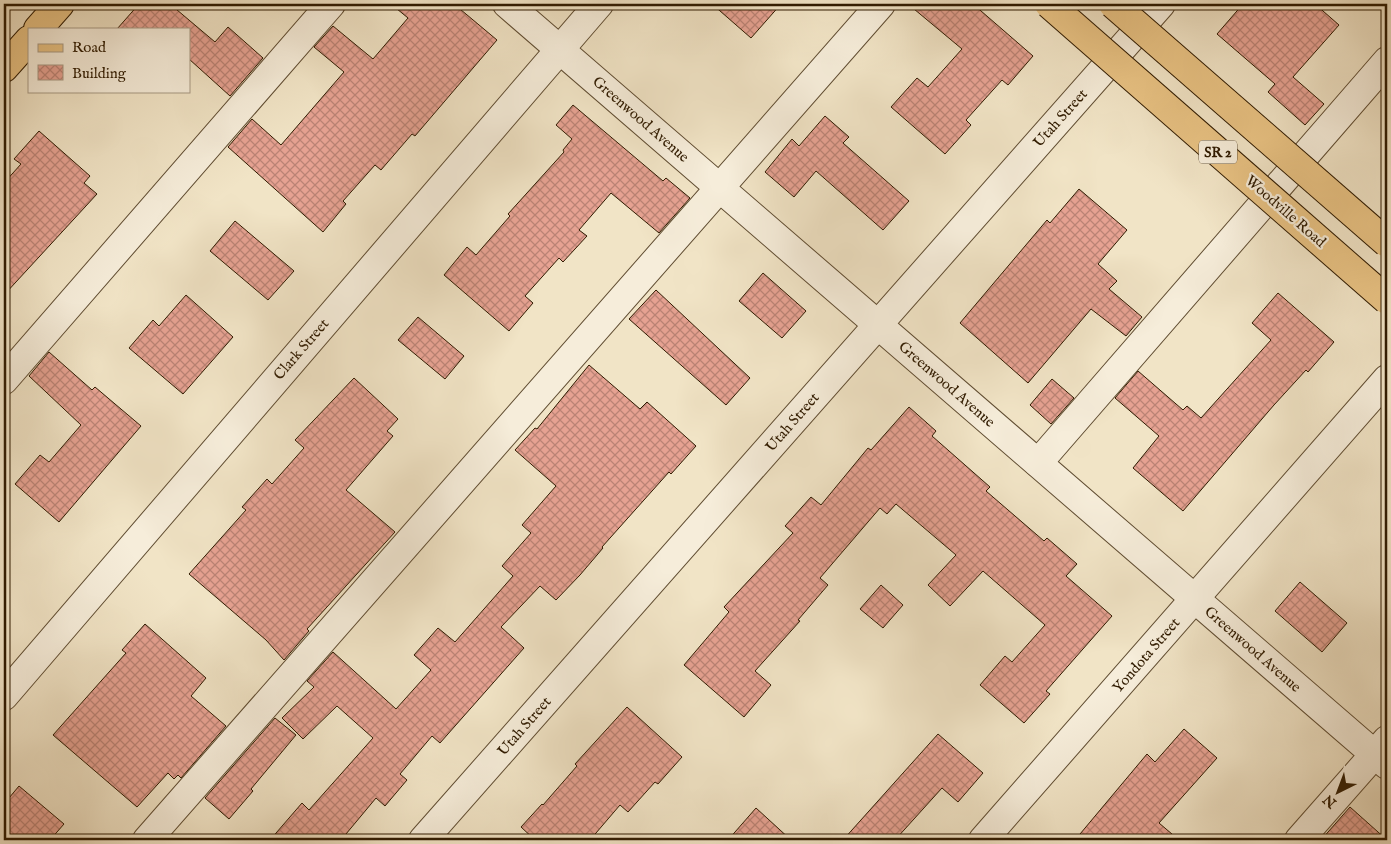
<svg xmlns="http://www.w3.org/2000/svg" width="1391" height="844" font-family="'IM FELL English',serif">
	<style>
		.building { fill: url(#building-cross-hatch); stroke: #301b01 }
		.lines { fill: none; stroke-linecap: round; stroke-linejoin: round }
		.minor-casing { stroke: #604d32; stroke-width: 30 }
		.major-casing { stroke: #301b01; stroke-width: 30 }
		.minor { stroke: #f6edda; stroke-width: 28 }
		.major { stroke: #e8c283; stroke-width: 28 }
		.major-bridge-casing { stroke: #301b01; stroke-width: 30; stroke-linecap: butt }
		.major-bridge { stroke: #e8c283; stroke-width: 28 }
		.labels { text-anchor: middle; stroke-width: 4.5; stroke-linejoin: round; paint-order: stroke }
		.shield { fill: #f6edda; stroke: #6b5a42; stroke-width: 1 }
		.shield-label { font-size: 14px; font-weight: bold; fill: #301b01 }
		.street-label { font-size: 15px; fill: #301b01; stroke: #f6edda }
	</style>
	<defs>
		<pattern id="building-cross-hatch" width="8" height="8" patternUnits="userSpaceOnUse" patternTransform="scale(1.25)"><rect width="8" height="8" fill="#e6a292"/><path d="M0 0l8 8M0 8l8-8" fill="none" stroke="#bb8375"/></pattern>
	</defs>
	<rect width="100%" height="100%" fill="#f1e4c6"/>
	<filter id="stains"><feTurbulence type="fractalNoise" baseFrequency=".004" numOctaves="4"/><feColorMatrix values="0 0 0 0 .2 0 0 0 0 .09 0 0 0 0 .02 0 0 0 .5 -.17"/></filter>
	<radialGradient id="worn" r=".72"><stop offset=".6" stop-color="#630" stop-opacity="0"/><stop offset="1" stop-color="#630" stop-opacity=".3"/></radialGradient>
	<g class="building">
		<path d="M139,4H170L215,42L228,27L263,58L230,96L189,59V29H117Z"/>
		<path d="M391,4H454L497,40L415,136L412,134L381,170L375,165L343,201L346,204L323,232L228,147L252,119L281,145L344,72L314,47L333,26L373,59L408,18Z"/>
		<path d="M712,4H781L751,38Z"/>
		<path d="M908,4H973L1033,56L1008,85L1002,80L966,120L971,125L945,154L891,107L917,78L928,87L962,49Z"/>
		<path d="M1243,4H1315L1339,25L1293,77L1324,104L1305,125L1268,92L1275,84L1217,34Z"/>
		<path d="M573,105L663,181L666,178L690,198L659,233L611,193L579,230L587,236L563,262L559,258L525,296L533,303L509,331L444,275L467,247L476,255L510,216L508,214L564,152L563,150L572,139L556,125Z"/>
		<path d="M825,116L849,137L843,143L909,201L883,230L816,171L794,197L765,172L792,139L799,146Z"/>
		<path d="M39,131L90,176L84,183L97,194L4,295V183L21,164L14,159Z"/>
		<path d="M1079,189L1127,230L1098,264L1117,281L1109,289L1142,317L1126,336L1091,309L1028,383L960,323L1047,220L1050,223Z"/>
		<path d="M235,221L294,271L268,300L210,251Z"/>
		<path d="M763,273L806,311L782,338L739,301Z"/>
		<path d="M656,290L750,378L726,405L629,319Z"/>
		<path d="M1278,293L1334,342L1308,372L1306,370L1274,405L1183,511L1133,468L1159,436L1115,398L1138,371L1183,410L1187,406L1201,418L1271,340L1252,323Z"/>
		<path d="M186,295L233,337L183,394L129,348L153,320L159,326Z"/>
		<path d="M418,317L464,356L445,379L398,340Z"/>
		<path d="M49,352L92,390L95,387L141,426L59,522L15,484L40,455L49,462L81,425L29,376Z"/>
		<path d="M589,365L640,409L647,402L696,446L671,474L669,472L602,547L603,548L580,575L556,600L540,586L501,627L524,648L440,743L432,736L400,774L407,780L385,806L376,798L341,840H270L302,803L309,810L373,738L337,706L303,739L282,718L314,687L307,681L333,652L396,709L431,670L414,655L438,628L455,642L513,576L502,566L531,533L522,525L556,486L515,450L535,428L537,429Z"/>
		<path d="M354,378L398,419L387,431L393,436L346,490L395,532L307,629L309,631L284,660L266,640L189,574L246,510L242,507L267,479L272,484L304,448L295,440Z"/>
		<path d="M1052,379L1074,398L1051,424L1030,405Z"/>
		<path d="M909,407L936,431L932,436L990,487L986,491L1044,541L1047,538L1077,564L1066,576L1112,616L1046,691L1050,694L1024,723L980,685L1005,656L1012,662L1045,625L983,571L950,606L928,585L956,555L896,504L887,514L880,508L820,578L828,585L798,620L800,621L755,671L771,685L744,717L684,665L729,612L724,607L793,533L785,526L811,497L821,505L868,448L871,450Z"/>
		<path d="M1300,582L1347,623L1322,652L1275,611Z"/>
		<path d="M881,585L903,605L883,628L860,609Z"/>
		<path d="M145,624L206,678L191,696L226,726L181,778L178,775L174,779L168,773L137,807L53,735L126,653L122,650Z"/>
		<path d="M627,707L682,757L658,784L655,782L628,812L620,805L590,840H535L521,827L542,804L543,805L577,766L575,764Z"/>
		<path d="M275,718L296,735L251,789L253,791L229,819L205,798Z"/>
		<path d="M1184,729L1217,758L1159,823L1179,840H1075L1147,754L1155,762Z"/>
		<path d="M938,734L983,773L958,802L942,788L895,840H843Z"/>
		<path d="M19,786L64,824L50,840H4V804Z"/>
		<path d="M1350,807L1387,840H1321Z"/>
		<path d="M756,808L791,840H728Z"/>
	</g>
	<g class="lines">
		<defs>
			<g id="minor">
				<path d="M507,4L1387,765"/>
				<path d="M4,380L331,4"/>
				<path d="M1038,463L1387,61"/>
				<path d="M4,696L599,4"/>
				<path d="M147,840L881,4"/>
				<path d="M423,840L1161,4"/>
				<path d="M983,840L1387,379"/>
				<path d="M1299,840L1387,740"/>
			</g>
			<g id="major">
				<path d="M38,29L60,4"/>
				<path d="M4,68L29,40"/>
			</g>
		</defs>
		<use href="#minor" class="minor-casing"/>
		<use href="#major" class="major-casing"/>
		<use href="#minor" class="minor"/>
		<use href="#major" class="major"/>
		<defs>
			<g id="major-bridge">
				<path d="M1049,4L1387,300"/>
				<path d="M1113,4L1387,243"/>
			</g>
		</defs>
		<use href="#major-bridge" class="major-bridge-casing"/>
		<use href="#major-bridge" class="major-bridge"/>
	</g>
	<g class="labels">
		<rect class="shield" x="1199" y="140.5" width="38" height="23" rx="4"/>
		<g class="shield-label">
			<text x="1218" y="157">SR 2</text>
		</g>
		<g class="street-label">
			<text transform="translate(1060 118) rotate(-48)" y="5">Utah Street</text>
			<text transform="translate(641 119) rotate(41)" y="5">Greenwood Avenue</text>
			<text transform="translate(1286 211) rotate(41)" y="5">Woodville Road</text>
			<text transform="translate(301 349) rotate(-49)" y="5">Clark Street</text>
			<text transform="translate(947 384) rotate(41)" y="5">Greenwood Avenue</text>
			<text transform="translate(792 422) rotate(-49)" y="5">Utah Street</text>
			<text transform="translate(1253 649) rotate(41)" y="5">Greenwood Avenue</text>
			<text transform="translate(1146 655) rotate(-49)" y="5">Yondota Street</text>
			<text transform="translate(524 726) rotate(-49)" y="5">Utah Street</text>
		</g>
	</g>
	<rect width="1391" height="844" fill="none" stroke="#f1e4c6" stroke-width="20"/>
	<rect x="5" y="5" width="1381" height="834" fill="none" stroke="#301b01" stroke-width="2.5"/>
	<rect x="10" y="10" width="1371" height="824" fill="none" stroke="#301b01"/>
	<rect x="28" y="28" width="162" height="65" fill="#f6edda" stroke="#a79983"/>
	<rect x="38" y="44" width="25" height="8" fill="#e8c283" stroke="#a79983"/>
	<text x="72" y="52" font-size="15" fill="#301b01">Road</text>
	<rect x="38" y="65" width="25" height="15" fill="url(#building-cross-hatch)" stroke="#a79983"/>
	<text x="72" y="78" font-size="15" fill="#301b01">Building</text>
	<g transform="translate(1338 792) rotate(222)" stroke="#f6edda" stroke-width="4" paint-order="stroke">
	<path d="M0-4L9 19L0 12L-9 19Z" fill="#301b01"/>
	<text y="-8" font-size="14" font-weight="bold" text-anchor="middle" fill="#301b01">N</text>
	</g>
	<rect width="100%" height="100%" filter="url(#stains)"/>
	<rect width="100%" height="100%" fill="url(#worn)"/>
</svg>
